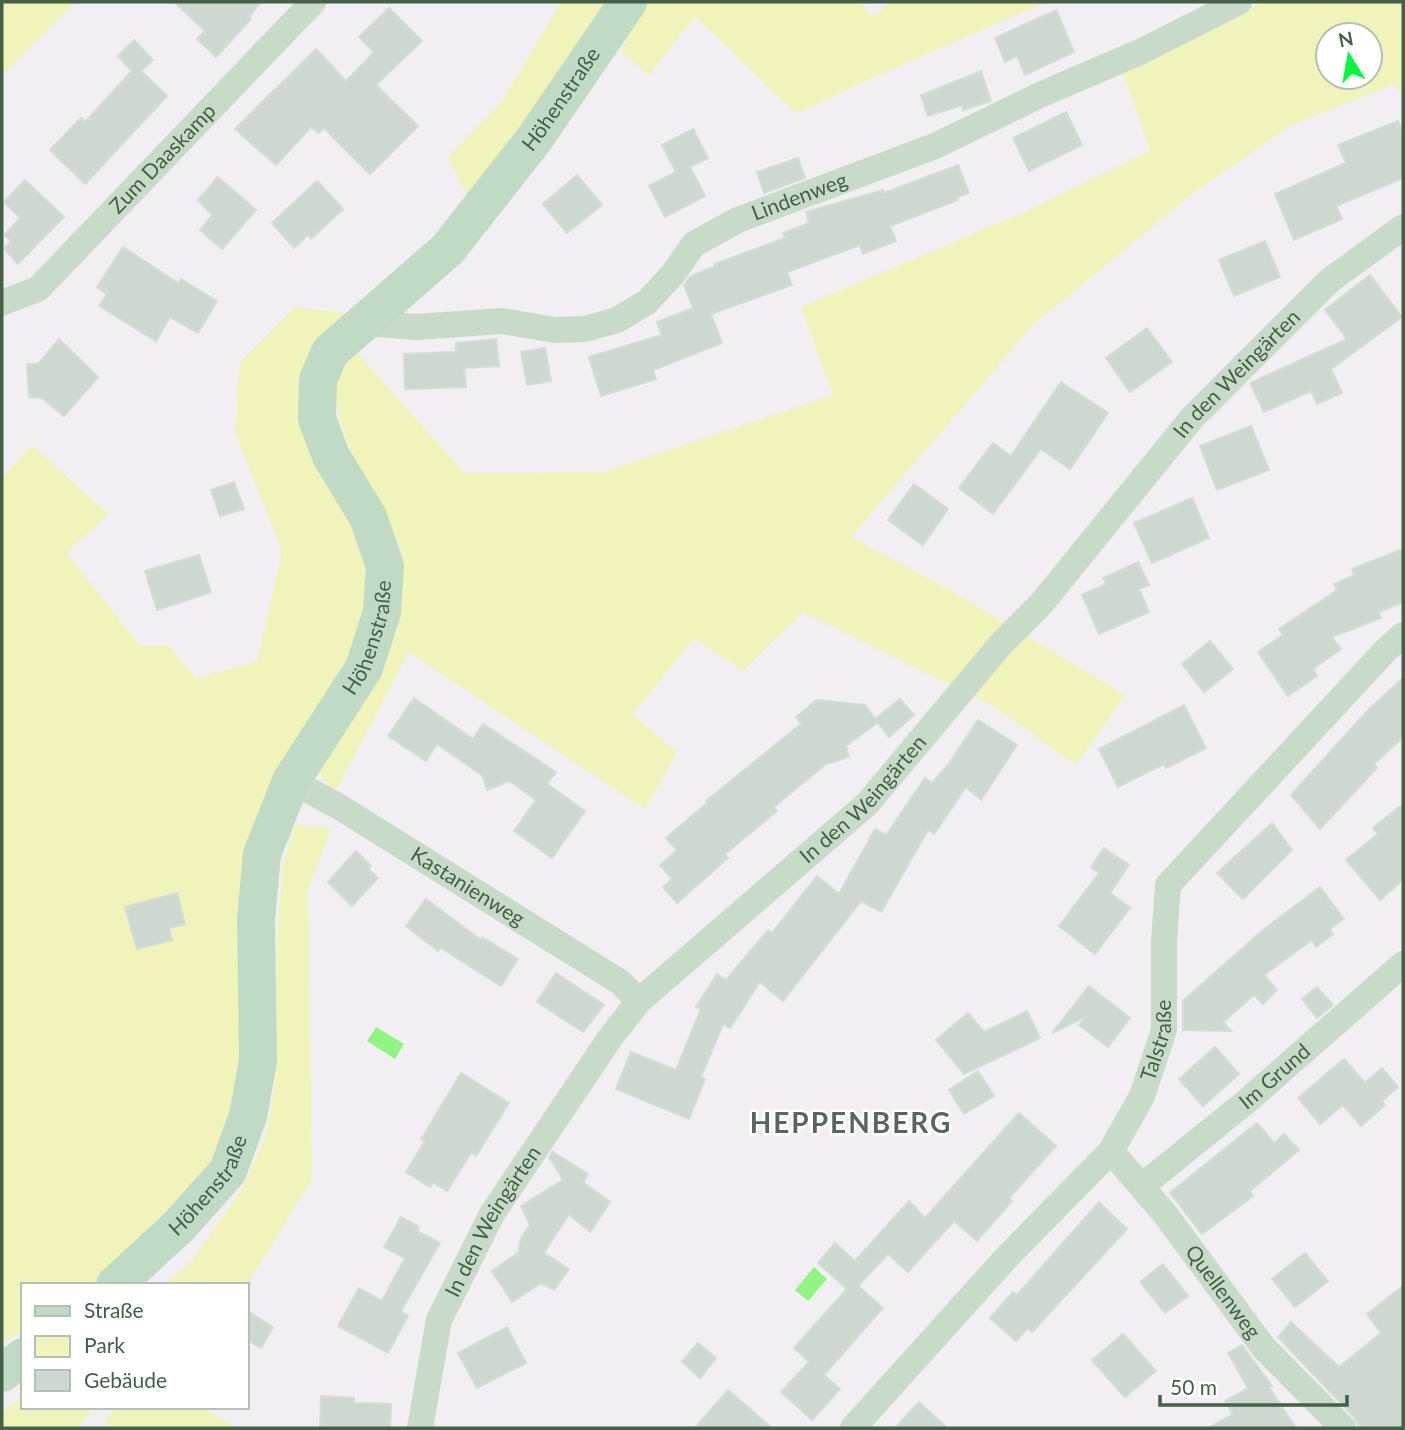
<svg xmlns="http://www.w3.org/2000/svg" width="1405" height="1430" font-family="Lato,sans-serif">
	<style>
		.green { fill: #f1f4ba; fill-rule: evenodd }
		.water { fill: #91f582 }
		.building { fill: #ced8d1; stroke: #d3dcd6; stroke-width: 2 }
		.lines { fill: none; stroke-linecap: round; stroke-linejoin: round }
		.minor { stroke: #c8dbca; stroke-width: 26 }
		.secondary { stroke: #c0dac5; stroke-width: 38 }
		.labels { text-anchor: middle; stroke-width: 5; stroke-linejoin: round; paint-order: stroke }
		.street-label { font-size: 21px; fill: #455f49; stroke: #fff }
		.district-label { font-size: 28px; font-weight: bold; letter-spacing: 2px; fill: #5b655d; stroke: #fff }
	</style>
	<rect width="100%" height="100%" fill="#f1eff2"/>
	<g class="green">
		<path d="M2,2H75L2,75Z"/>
		<path d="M561,2H606L526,125L467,196L448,157L501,103Z"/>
		<path d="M648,2H860L872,17L891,2H1047L876,76L796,114L695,16L649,75L620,50Z"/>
		<path d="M1261,2H1403V99L1395,84L1293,124L1193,193L1033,325L851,537L955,593L1125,695L1076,765L996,708L803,612L743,671L694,638L632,715L677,752L645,809L409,652L335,792L319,774L372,672L382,514L348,446L331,386L354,349L464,473L603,472L833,395L801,307L1024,212L1150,151L1123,73L1235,19ZM1328,35H1370V77H1328Z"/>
		<path d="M295,307L353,314L317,345L298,417L312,458L361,529L369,608L351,667L277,783L234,1113L218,1157L128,1262L92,1285H23V1330L2,1344V478L32,445L109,515L66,552L139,645H167L196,678L257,661L282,551L235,432L240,362Z"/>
		<path d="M295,825L331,828L308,891L312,1179L247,1285H208L195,1281L192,1285H163L190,1263L242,1189L267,1133L276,1075L277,931L284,862Z"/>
		<path d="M23,1396V1407H94L77,1428H2V1413Z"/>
		<path d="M117,1407H202L236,1428H115L104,1422Z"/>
	</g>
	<g class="water">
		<path d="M376,1027L404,1044L395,1059L367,1041Z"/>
		<path d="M814,1267L827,1279L808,1301L795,1290Z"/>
	</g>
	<g class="building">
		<path d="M174,2H261L249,17L251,19L216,57L197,39L205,31Z"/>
		<path d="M389,8L422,41L376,85L418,126L370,174L324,128L318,133L311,127L276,165L235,129L316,49L346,81L374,52L359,37Z"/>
		<path d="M1056,10L1074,52L1025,75L1017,56L1005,62L995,38Z"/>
		<path d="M134,40L153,60L141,71L167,96L85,184L50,150L81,118L85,122L132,71L118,56Z"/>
		<path d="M981,71L991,101L963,110L962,105L928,116L921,95Z"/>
		<path d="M1066,112L1082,145L1029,171L1013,138Z"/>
		<path d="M1398,121L1403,133V178L1336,206L1342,219L1294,240L1275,194L1346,163L1338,145Z"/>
		<path d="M693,129L708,158L690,167L705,196L665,217L649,186L676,172L662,145Z"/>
		<path d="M798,158L805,178L764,193L757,172Z"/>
		<path d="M958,165L969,193L957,197L958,200L890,226L896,241L863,254L860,245L787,272L792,285L711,314L722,343L653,370L656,379L601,396L589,357L662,335L657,322L693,308L684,285L691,276L716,266L715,264L785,238L783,233L809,223L806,212L883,190L884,193Z"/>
		<path d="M577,175L602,205L567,233L543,204Z"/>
		<path d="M218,177L256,210L222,249L200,230L212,215L198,200Z"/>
		<path d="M25,180L64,217L18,264L4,249L11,241L4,235L20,218L4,202Z"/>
		<path d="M317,181L343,209L311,239L308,235L294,248L272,223Z"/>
		<path d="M1265,241L1280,277L1234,296L1219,260Z"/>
		<path d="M123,247L178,283L181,279L217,301L198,333L170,317L156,341L99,306L107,294L97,287Z"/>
		<path d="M1370,275L1402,317L1331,369L1342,393L1317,404L1311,391L1264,412L1250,383L1347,339L1325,310Z"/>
		<path d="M1147,328L1172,362L1130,392L1106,358Z"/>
		<path d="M59,339L98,377L64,416L42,398L29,397L27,364H38Z"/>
		<path d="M496,339L499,366L464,368L466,387L405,389L404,354L456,352V343Z"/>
		<path d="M545,348L551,381L527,385L521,352Z"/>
		<path d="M1061,382L1108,413L1070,469L1041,449L993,514L959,488L993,443L1011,456Z"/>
		<path d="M1251,426L1269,470L1217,490L1200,446Z"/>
		<path d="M234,482L244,509L220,516L211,490Z"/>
		<path d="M914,484L948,509L923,545L888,520Z"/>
		<path d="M1192,498L1209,538L1152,563L1134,523Z"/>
		<path d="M1403,549V602L1379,612L1381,618L1332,637L1341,649L1313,669L1317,676L1288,696L1258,652L1283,635L1279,629L1337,590L1334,584L1355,575L1352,569Z"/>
		<path d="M199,555L211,592L157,610L145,571Z"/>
		<path d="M1138,562L1149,585L1139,589L1149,612L1099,634L1082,595L1106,584L1103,578Z"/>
		<path d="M1210,641L1233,669L1204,692L1182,664Z"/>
		<path d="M1403,678V737L1374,764L1377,768L1320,829L1291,795L1369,709Z"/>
		<path d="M414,698L473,739L483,724L556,772L547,784L585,811L552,858L514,831L536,800L509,781L487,790L483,776L437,744L426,761L388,736Z"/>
		<path d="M900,699L914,715L889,737L876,720L877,723L846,746L849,757L826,764L774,807L777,811L725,854L728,858L677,903L663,887L672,879L660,865L677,850L666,838L707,803L706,801L801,724L796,717L817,700L865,705L875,719Z"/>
		<path d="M1184,705L1206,748L1166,768L1164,764L1118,787L1099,749Z"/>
		<path d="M978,720L1017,745L981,800L966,787L934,834L928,830L881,912L861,901L783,1001L760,982L730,1028L723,1024L701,1077L705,1079L689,1119L616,1089L631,1052L676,1070L701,1009L696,1007L717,974L726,980L768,930L772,933L817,876L839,894L875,829L886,835L925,778L932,783L948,765Z"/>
		<path d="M1403,804V880L1380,900L1346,860L1378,834L1373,828Z"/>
		<path d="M1272,823L1292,850L1243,899L1217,873Z"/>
		<path d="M1104,848L1129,865L1110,893L1130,908L1095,954L1059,926L1099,873L1091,867Z"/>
		<path d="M356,851L371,866L368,869L378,878L352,906L328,882Z"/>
		<path d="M1320,887L1344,919L1330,929L1333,934L1316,947L1312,940L1264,975L1277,990L1263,1004L1254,995L1223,1022L1231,1031L1183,1030V1001L1263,930Z"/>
		<path d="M177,893L185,924L169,928L172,940L137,949L125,907Z"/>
		<path d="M426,899L481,940L482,937L518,959L501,986L441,948L438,951L406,926Z"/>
		<path d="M556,973L604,1005L583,1032L537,1002Z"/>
		<path d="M1089,986L1130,1018L1108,1047L1079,1025L1087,1016L1052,1033Z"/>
		<path d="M1317,987L1333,1005L1317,1018L1302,999Z"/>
		<path d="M1027,1011L1040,1038L964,1074L936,1040L968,1013L984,1032Z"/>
		<path d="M1215,1047L1239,1074L1203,1106L1179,1079Z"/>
		<path d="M1344,1059L1365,1083L1382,1068L1398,1087L1382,1101L1385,1105L1361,1126L1343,1105L1320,1124L1298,1098Z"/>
		<path d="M978,1071L994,1096L964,1114L949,1090Z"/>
		<path d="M461,1073L509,1103L476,1156L471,1153L447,1191L433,1182L430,1187L406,1172L425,1141L421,1139Z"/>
		<path d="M1019,1113L1056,1146L1009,1198L1012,1201L977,1241L954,1221L908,1272L888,1254L858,1286L883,1308L824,1375L840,1389L812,1420L781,1392L809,1362L794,1348L847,1289L818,1263L835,1243L855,1261L909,1201L925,1218Z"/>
		<path d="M1257,1123L1274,1143L1284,1134L1299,1150L1250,1191L1253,1196L1202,1234L1170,1193Z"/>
		<path d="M553,1152L588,1174L583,1182L610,1202L590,1232L569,1214L544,1253L569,1269L554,1290L541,1283L512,1302L492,1271L518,1253L521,1238L530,1225L521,1206L563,1180L549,1157Z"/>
		<path d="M1099,1202L1127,1229L1032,1332L1028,1328L1016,1341L990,1318L1013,1292L1017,1295Z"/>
		<path d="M401,1217L419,1227L417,1231L440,1243L401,1311L408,1316L388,1353L338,1326L359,1288L382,1301L405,1258L384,1247Z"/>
		<path d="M1305,1253L1328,1281L1295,1307L1272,1279Z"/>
		<path d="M1163,1264L1188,1296L1165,1313L1140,1282Z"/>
		<path d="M1403,1286V1428H1360L1354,1417L1278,1337L1291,1322L1339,1367L1381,1333L1367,1314Z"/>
		<path d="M247,1311L273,1327L261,1348L247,1340Z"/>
		<path d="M507,1327L526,1363L477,1388L458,1353Z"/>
		<path d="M1123,1334L1156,1371L1125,1397L1092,1360Z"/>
		<path d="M698,1343L716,1358L700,1378L682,1362Z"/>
		<path d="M1242,1345L1272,1386L1269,1387L1296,1428H1208L1233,1414L1225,1401L1248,1388L1228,1353Z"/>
		<path d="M728,1390L772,1428H695Z"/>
		<path d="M321,1396L354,1398V1403L391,1404L390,1428H320Z"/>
		<path d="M919,1402L947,1428H895Z"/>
	</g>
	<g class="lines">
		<g class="minor">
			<path id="s1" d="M2,303L38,289L313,2"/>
			<path id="s2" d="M364,323L416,327L502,321L555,330L585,329L617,320L647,302L673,274L694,244L738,220L935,146L1040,95L1142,51L1239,2"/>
			<path id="s3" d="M291,781L338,806L620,982L639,1001"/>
			<path id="s4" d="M1111,1151L1165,1214L1264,1348L1343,1428"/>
			<path id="s5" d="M1142,1186L1247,1101L1403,964"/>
			<path id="s6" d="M420,1428L439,1320L492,1214L610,1038L639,1001L867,804L1001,644L1041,604L1192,418L1329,281L1403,227"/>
			<path id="s7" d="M853,1428L1007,1257L1111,1151L1142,1096L1164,1030V941L1168,885L1385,651L1403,635"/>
		</g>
		<g class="secondary">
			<path id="s8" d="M115,1285L179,1226L228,1171L248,1116L258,1061L256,919L262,854L291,781L364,668L382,612L385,566L368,517L331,456L317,419L318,380L330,352L448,249L535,138L628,2"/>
			<path d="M2,1373L23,1357"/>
		</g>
	</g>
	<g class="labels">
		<g class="street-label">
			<text dy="7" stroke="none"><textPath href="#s8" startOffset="1377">Höhenstraße</textPath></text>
			<text dy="7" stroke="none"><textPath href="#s1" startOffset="219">Zum Daaskamp</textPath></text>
			<text dy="7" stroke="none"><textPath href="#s2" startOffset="481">Lindenweg</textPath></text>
			<text dy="7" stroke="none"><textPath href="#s6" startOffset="1356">In den Weingärten</textPath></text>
			<text dy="7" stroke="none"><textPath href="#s8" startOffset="726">Höhenstraße</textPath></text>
			<text dy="7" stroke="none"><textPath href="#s6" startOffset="789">In den Weingärten</textPath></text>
			<text dy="7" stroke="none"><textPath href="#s3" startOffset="206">Kastanienweg</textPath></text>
			<text dy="7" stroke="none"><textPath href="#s7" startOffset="500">Talstraße</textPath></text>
			<text dy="7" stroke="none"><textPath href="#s5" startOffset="172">Im Grund</textPath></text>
			<text dy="7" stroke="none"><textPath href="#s8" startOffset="138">Höhenstraße</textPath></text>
			<text dy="7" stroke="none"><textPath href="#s6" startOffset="222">In den Weingärten</textPath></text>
			<text dy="7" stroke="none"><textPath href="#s4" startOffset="180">Quellenweg</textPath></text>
		</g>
		<g class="district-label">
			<text x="851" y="1133">HEPPENBERG</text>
		</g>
	</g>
	<rect width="1405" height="1430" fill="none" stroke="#455f49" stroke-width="7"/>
	<rect x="21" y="1283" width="228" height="126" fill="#ffffff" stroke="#b5bfb6" stroke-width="2"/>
	<rect x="35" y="1306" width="35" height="10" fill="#c0dac5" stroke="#b5bfb6" stroke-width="2"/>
	<text x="84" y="1318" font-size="21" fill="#455f49">Straße</text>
	<rect x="35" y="1336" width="35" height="21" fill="#f1f4ba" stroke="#b5bfb6" stroke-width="2"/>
	<text x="84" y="1353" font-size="21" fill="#455f49">Park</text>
	<rect x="35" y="1370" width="35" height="21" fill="#ced8d1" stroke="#b5bfb6" stroke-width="2"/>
	<text x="84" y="1388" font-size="21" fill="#455f49">Gebäude</text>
	<g transform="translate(1349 56) rotate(349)"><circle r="33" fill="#ffffff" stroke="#b5bfb6" stroke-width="2"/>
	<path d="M0-5L12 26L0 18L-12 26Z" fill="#06f63c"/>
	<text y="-10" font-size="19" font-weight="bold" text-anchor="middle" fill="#455f49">N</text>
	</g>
	<path d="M1160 1395v10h187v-10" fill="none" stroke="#455f49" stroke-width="3.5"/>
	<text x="1170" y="1395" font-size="21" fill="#455f49" stroke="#ffffff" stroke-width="5" paint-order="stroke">50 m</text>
</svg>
